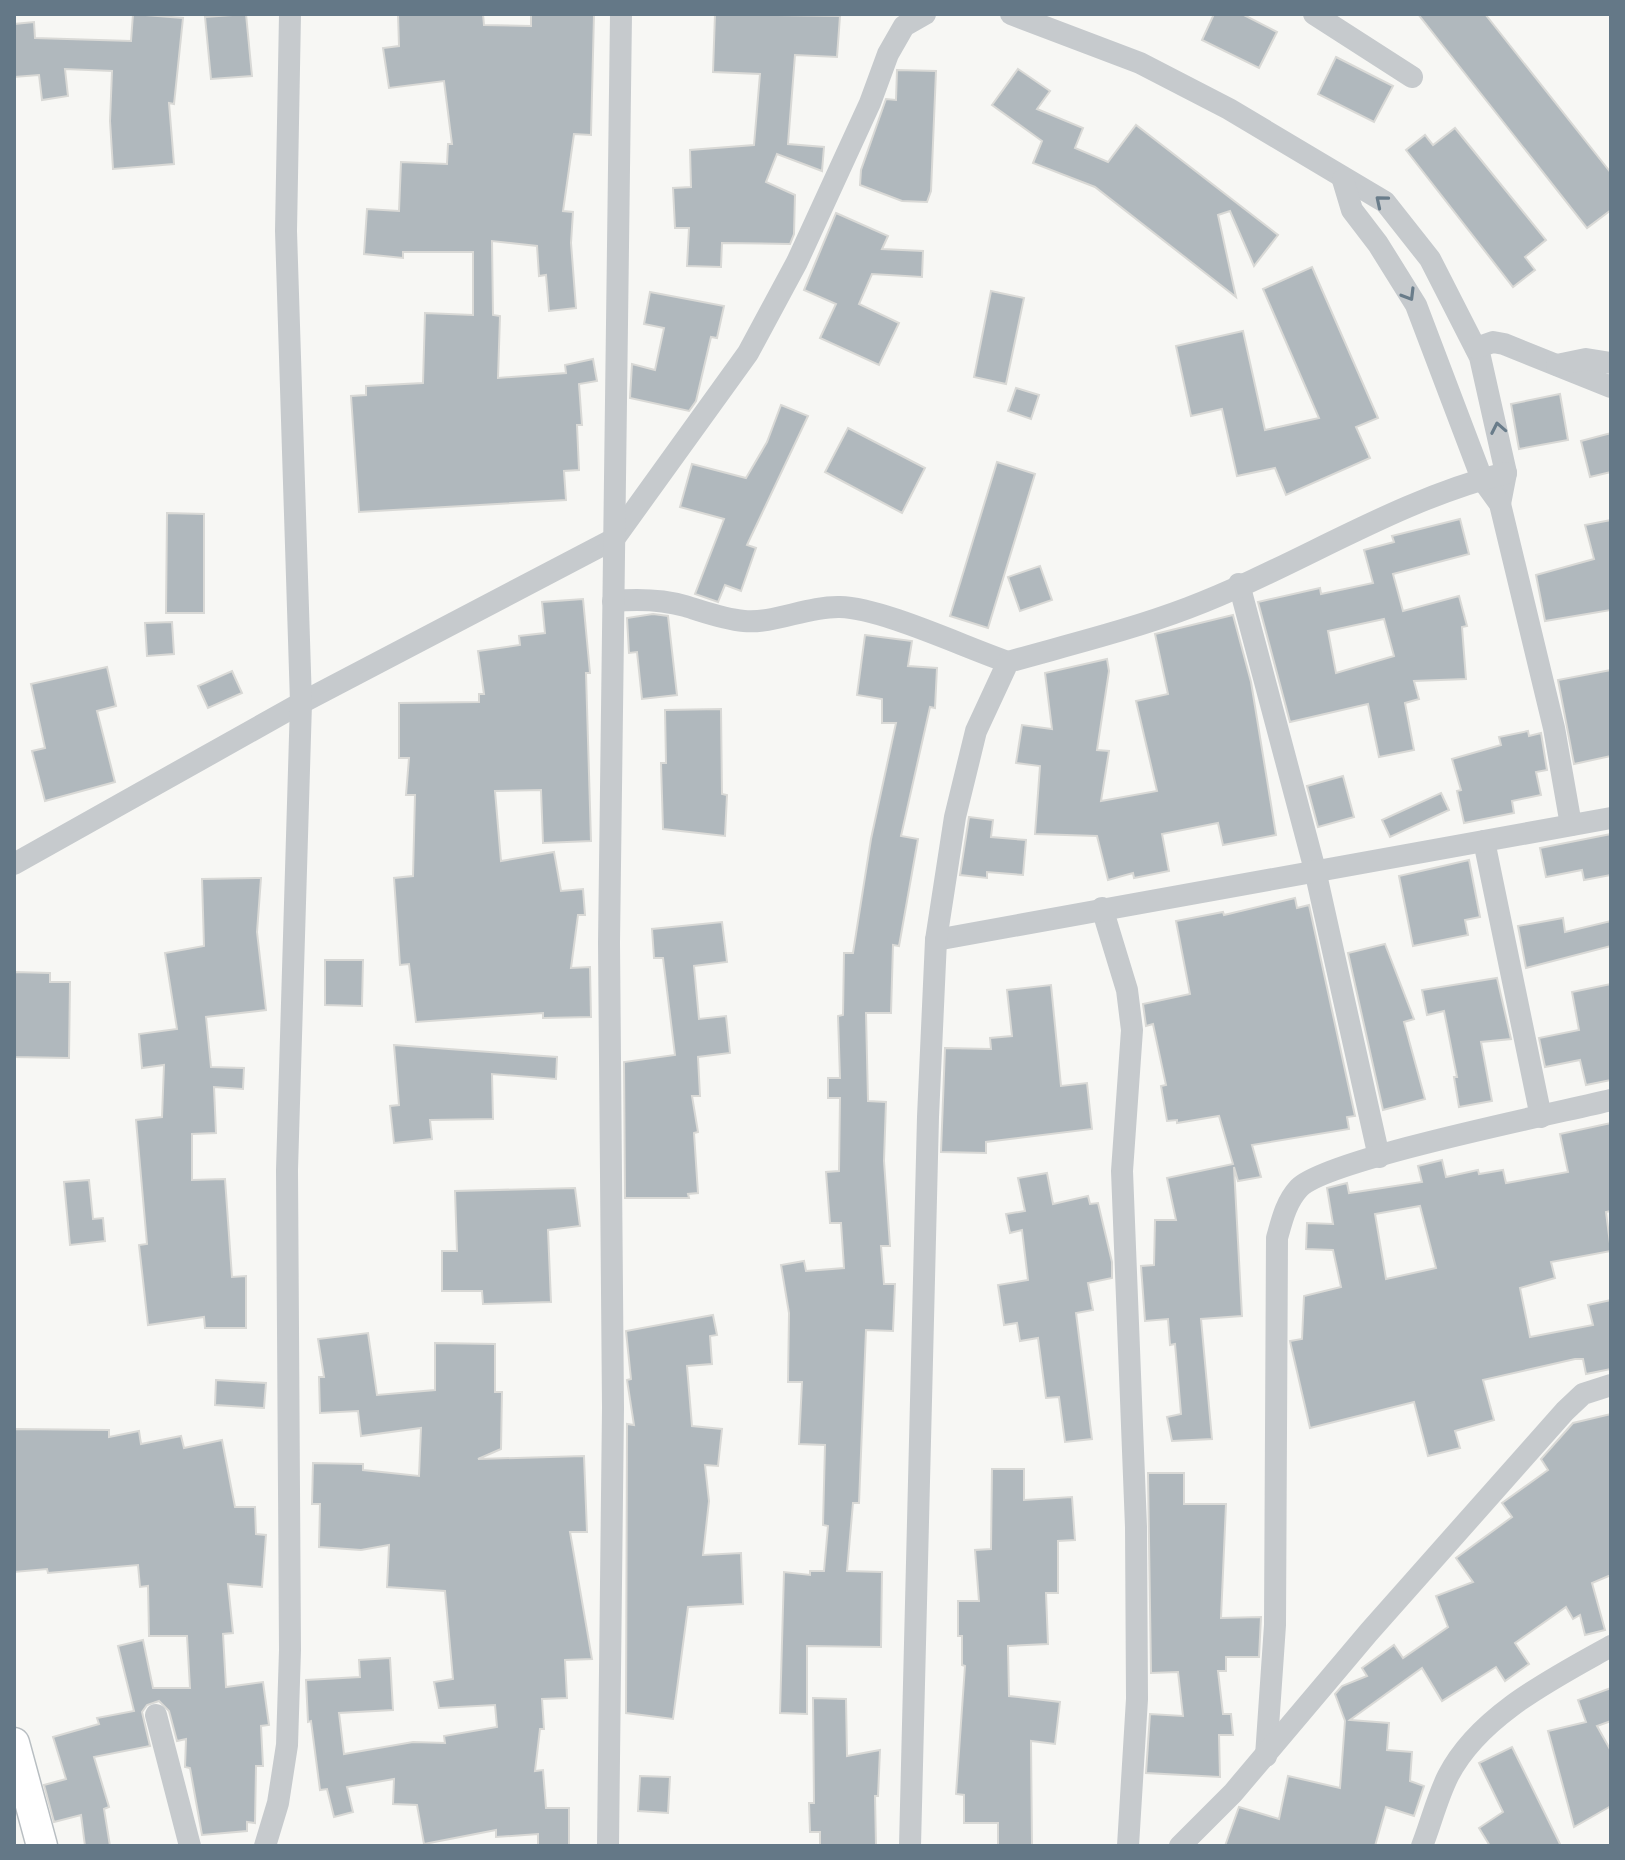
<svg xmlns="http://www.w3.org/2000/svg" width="1625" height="1860" font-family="'Space Grotesk',sans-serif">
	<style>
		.building { fill: #b0b8bd; stroke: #d9d9d6; stroke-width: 2; fill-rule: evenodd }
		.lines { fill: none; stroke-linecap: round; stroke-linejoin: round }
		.secondary-casing { stroke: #b8bec2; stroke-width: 33 }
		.street { stroke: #c6cacd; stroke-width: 22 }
		.secondary { stroke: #fff; stroke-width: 30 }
		.oneway { stroke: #697c8a }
	</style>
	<rect width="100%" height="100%" fill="#f7f7f4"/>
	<g class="building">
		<path d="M133,14L183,18L174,104L169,103L174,164L113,169L110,121L112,71L65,69L68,96L42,100L39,75L14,77V24L34,22L35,38L131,41Z"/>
		<path d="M246,14L252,76L211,79L205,17Z"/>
		<path d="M398,14H483L484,25L531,26V14H594L591,135L574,134L563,211L573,212L571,243L576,308L549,311L546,275L539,276L537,246L492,241L493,315L500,316L498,378L566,373L565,365L593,359L597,381L579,384L582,425H577L579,470L564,471L566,500L359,512L351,396L366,395V386L423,383L425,313L473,315V252H403V258L364,254L367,209L399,211L401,162L447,164L448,144H452L444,81L389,88L383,48L399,46Z"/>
		<path d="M715,14L840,16L837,57L795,55L788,144L824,147L822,171L777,154L766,182L795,195L794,234L790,244L722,243L721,267L687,266L689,228H675L673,188L691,187L690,150L754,145L760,74L713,72Z"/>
		<path d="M1214,14H1242L1277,32L1259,68L1202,40Z"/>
		<path d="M1418,14H1485L1611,173V210L1587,228Z"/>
		<path d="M1336,57L1393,86L1374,122L1318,94Z"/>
		<path d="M1018,69L1050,91L1037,109L1083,128L1075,148L1108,162L1136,125L1278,235L1254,266L1230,211L1218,215L1236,297L1095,187L1033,163L1042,141L992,105Z"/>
		<path d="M897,70L936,71L931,191L927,202L902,201L860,185L861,170L886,99L896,100Z"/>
		<path d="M1455,128L1546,240L1525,257L1535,270L1513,287L1406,150L1425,135L1433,145Z"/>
		<path d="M836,213L888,236L882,249L923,251L922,277L872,274L859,304L899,323L879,365L820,338L836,304L804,290Z"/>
		<path d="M1312,267L1378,418L1356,427L1370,458L1286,495L1275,468L1237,476L1222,409L1191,416L1176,346L1243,331L1265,430L1319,418L1263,289Z"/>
		<path d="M991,291L1024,298L1006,384L974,377Z"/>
		<path d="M650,292L724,306L717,338L711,337L696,401L689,411L630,398L632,364L655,370L664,328L644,324Z"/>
		<path d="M1016,388L1039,395L1031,419L1008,411Z"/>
		<path d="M1560,394L1568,440L1519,449L1511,404Z"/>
		<path d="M781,405L808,416L747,545L756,548L741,591L725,585L718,602L695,594L724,519L680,507L692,464L746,478L767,442Z"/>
		<path d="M848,428L925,468L902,513L825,472Z"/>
		<path d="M1611,433V472L1590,477L1581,441Z"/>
		<path d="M997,462L1035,474L988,628L950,616Z"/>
		<path d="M167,513L204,514V613H166Z"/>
		<path d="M1460,519L1469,554L1393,574L1403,611L1459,596L1467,626L1462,627L1466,679L1414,681L1419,699L1405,703L1414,750L1379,757L1368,704L1290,722L1258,602L1320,588L1321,594L1373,583L1364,550L1394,542L1392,536ZM1384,619L1394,656L1336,673L1328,631Z"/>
		<path d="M1611,520V610L1545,621L1536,575L1594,559L1585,525Z"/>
		<path d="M1040,566L1052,600L1020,611L1008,577Z"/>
		<path d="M583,599L590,673H586L591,841L543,843L541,790L495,791L501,861L554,852L561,891L583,889L585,915H578L571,968L590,967L591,1017L543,1018V1013L416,1022L409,964L400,965L394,878L413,876L415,795H406L409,758H399V703L479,702V694H484L478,651L520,645L519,636L545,633L542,602Z"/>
		<path d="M653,614L668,616L677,695L642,699L637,652L629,653L627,618Z"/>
		<path d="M1233,615L1251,682L1276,835L1223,845L1218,823L1162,834L1169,871L1134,878L1133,873L1108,880L1097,836L1035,834L1040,766L1016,763L1022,725L1052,729L1045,673L1107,659L1109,671L1097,750L1109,751L1101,801L1157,791L1136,701L1168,694L1155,634Z"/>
		<path d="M172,622L174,654L147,656L145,623Z"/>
		<path d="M865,635L912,641L908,666L937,668L935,708L930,707L901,836L918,839L899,946L893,945L891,1013H866L868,1101L886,1102L884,1161L890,1246H881L884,1284H895L893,1331L866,1330L859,1503H853L847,1571L882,1572L881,1647L807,1646V1714L780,1713L784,1572L810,1575V1571H824L828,1526L823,1525L825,1445L799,1444L802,1382H788L789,1313L781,1265L804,1261L806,1271L844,1268L841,1223H830L826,1172L839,1171L840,1098H828V1078H840L838,1016L843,1015L844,953H853L871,839L896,723H882V699L857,695Z"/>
		<path d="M107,667L116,706L97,711L115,782L45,801L32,751L45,748L31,684Z"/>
		<path d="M1611,670V756L1574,764L1558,680Z"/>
		<path d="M232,671L242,693L208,708L198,686Z"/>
		<path d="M721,709L722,794L727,795L725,836L663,829L661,763H666L665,710Z"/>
		<path d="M1528,731L1529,736L1541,733L1547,770L1536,772L1541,795L1512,801L1514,813L1464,823L1457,791L1461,790L1452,759L1501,745L1499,737Z"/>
		<path d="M1343,776L1354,817L1318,827L1307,786Z"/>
		<path d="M1441,793L1449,810L1390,837L1382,820Z"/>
		<path d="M969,817L993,820L991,837L1026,840L1023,875L987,872V878L960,875Z"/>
		<path d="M1611,834V875L1584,880L1582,870L1546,877L1540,848Z"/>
		<path d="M1469,860L1480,917L1465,920L1468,935L1413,946L1399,876Z"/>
		<path d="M261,878L257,932L266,1010L206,1017L211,1067L244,1068L243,1089L214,1087L216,1133L192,1134V1180L225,1179L232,1277L246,1276V1328H205L204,1317L148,1325L139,1245L147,1244L136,1120L162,1117L164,1065L142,1068L139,1034L177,1029L165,953L204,946L202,879Z"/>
		<path d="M1295,898L1297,908L1309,905L1355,1116L1347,1117L1349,1129L1252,1145L1261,1177L1238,1181L1234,1167L1242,1316L1201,1319L1212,1439L1172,1441L1167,1417L1181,1414L1175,1344L1170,1345L1168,1319L1145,1321L1141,1266L1154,1265L1155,1220H1176L1167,1178L1233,1164L1219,1116L1177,1123V1120L1167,1121L1161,1086L1166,1085L1153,1024L1146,1026L1143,1004L1190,994L1176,921L1223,912L1224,915Z"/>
		<path d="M1563,918L1565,932L1611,921V946L1526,968L1518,926Z"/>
		<path d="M722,922L727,962L694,966L699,1019L726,1016L730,1053L698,1057L700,1096H692L698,1132L694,1133L698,1193L688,1194L689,1198H625L624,1062L675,1055L663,958H654L652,929Z"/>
		<path d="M1385,944L1414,1019L1404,1022L1425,1099L1383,1110L1348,953Z"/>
		<path d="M325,960H363L362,1006L325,1005Z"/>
		<path d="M14,972L50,973V982H70L69,1058L14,1057Z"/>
		<path d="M1497,978L1511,1039L1481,1042L1492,1101L1459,1107L1454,1077H1457L1444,1011L1427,1015L1422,990Z"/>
		<path d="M1611,984V1080L1586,1085L1580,1060L1545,1067L1539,1038L1579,1030L1572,992Z"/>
		<path d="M1051,985L1061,1086L1087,1083L1092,1129L986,1142V1153L941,1152L945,1048L991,1049L990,1038L1012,1036L1007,990Z"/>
		<path d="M394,1045L557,1057L556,1079L492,1074L493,1119L430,1120L432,1139L394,1143L390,1106L399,1105Z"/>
		<path d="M1611,1123V1211L1606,1212L1611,1251L1551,1262L1555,1278L1520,1288L1530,1337L1593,1325L1588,1305L1611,1300V1369L1586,1374L1583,1359H1575L1483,1380L1494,1420L1455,1431L1460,1448L1428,1456L1414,1402L1310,1428L1290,1341L1302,1339L1304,1296L1341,1287L1333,1250L1306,1249L1307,1223L1333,1224L1327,1188L1347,1183L1349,1193L1422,1182L1418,1166L1442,1160L1446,1177L1478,1170L1479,1174L1503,1170L1506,1183L1568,1172L1560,1134ZM1420,1206L1436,1268L1386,1279L1375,1214Z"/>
		<path d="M1047,1173L1053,1204L1088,1196L1090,1204L1098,1203L1112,1262V1278L1088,1283L1093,1310L1076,1313L1092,1439L1065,1442L1059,1397L1046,1398L1038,1338L1020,1341L1017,1323L1004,1325L998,1285L1028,1280L1022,1230L1010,1233L1006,1214L1025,1211L1018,1178Z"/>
		<path d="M89,1180L93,1219L103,1218L105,1241L70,1245L64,1182Z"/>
		<path d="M575,1188L580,1226L548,1230L551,1302L483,1304L482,1291H442V1251H457L455,1191Z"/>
		<path d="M713,1315L717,1335L710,1336L712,1364L687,1366L692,1426L722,1429L718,1466L705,1465L709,1501L703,1555L741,1553L743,1604L688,1607L673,1719L626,1713L627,1424L634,1425L627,1380L631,1379L626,1331Z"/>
		<path d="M368,1333L377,1395L435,1390V1343L495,1344V1392H502L501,1449L478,1459L584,1456L587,1532H570L592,1659L565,1660L567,1698L542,1699L544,1729H540L535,1771L543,1770L546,1808H569V1846H538V1834L496,1837V1830L424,1844L417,1805L393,1804L394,1779L347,1787L353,1812L334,1817L327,1789L320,1790L311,1721L308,1722L306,1680L360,1677L359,1660L390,1658L393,1710L339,1713L344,1754L413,1742L445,1743L444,1736L497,1727L495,1705L439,1708L434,1682L453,1679L445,1591L387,1587L389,1545L361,1550L319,1547L320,1504H312L313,1463L363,1464V1470L419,1476L421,1428L361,1436L358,1411L320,1413L319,1377H324L318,1339Z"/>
		<path d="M216,1380L266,1383L264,1408L215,1405Z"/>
		<path d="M1611,1414V1575L1592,1583L1605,1630L1585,1635L1580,1615L1573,1619L1566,1607L1515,1643L1529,1664L1505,1681L1496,1667L1442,1701L1422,1668L1350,1720L1389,1723L1387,1750L1412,1752L1410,1781L1424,1786L1414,1816L1386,1807L1375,1846H1225L1239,1807L1279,1819L1288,1776L1340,1788L1345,1721L1335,1694L1342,1686L1367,1676L1362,1668L1394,1645L1403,1658L1448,1627L1436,1596L1473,1582L1456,1558L1512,1517L1502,1503L1548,1470L1541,1459L1573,1423Z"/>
		<path d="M14,1429L109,1430V1437L139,1431L141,1444L181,1436L184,1448L222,1440L235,1507H255L256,1534L266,1535L262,1587L228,1584L233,1633L223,1634L226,1687L263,1682L269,1725L261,1726L263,1766H256L255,1823L247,1822V1831L202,1835L190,1768L185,1767L186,1739L177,1741L169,1711L159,1701L147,1705L142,1712L150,1746L94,1757L109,1807L104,1809L110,1846H85L81,1815L54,1822L44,1785L66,1779L53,1737L99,1724L97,1718L134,1711L118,1646L143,1640L153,1688H190L187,1636H149L148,1586L140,1587L138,1565L48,1573L47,1569L14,1572Z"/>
		<path d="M992,1469H1024V1500L1072,1497L1075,1540L1058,1541V1593H1046L1048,1644L1008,1646L1009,1696L1060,1702L1055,1744L1031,1741L1032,1845H998V1823H964V1795L956,1794L965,1666L962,1665V1636H958V1601H979L975,1550L991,1549Z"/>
		<path d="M1148,1473H1184V1504H1226L1221,1618L1261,1617L1259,1657H1226V1671H1218L1223,1714H1231L1233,1735H1219L1220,1777L1146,1773L1150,1714L1183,1716L1178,1672L1151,1673Z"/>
		<path d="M1611,1688V1721L1597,1726L1611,1751V1806L1574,1827L1548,1731L1586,1722L1578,1700Z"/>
		<path d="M813,1698L846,1699L847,1756L880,1750L878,1796H875L876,1846H820V1832H810L809,1803H814Z"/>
		<path d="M1512,1747L1561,1846H1490L1479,1828L1503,1812L1479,1763Z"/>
		<path d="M640,1776L670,1777L668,1813L638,1811Z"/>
	</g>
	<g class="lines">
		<defs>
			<path id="secondary" d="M14,1743L42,1846"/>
		</defs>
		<use href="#secondary" class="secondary-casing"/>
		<g class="street">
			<path d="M1011,14L1140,63L1229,109L1385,202L1430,259L1480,357L1506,473L1500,504"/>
			<path d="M1314,14L1412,77"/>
			<path d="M1343,180L1352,210L1378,244L1416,305L1482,479L1500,504L1554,728L1571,825"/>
			<path d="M1476,348L1493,342L1504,344L1611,387"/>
			<path d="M1557,365L1586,359L1611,363"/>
			<path d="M1239,584L1315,870L1379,1157"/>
			<path d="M613,601C637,599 661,599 685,606C705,612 723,619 744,621C773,624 808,606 840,607C882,608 964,647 1008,662"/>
			<path d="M1484,841L1541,1117"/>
			<path d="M14,864L301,703L614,539L748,353L797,262L870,103L888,54L904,26L925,14"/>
			<path d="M1102,908L1127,990L1132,1030L1122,1171L1136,1527L1137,1699L1128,1846"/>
			<path d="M936,940L1611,818"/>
			<path d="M156,1715L190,1846"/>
			<path d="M1266,1756L1275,1625L1277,1238C1282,1220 1286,1202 1299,1188C1327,1159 1558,1113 1611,1100"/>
			<path d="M265,1846L278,1803L287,1745L290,1650L287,1170L301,703L286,231L290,14"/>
			<path d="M608,1846L613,1408L609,943L621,14"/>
			<path d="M910,1846L928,1117L936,940L955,817L976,731L1008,662C1068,645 1130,630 1188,608C1296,567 1393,501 1506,473"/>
			<path d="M1180,1846L1233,1793L1369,1632L1565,1411L1583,1394L1611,1385"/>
			<path d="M1422,1846C1431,1823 1437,1798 1448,1776C1479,1715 1554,1678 1611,1646"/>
		</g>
		<use href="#secondary" class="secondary"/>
	</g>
	<defs><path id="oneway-chevron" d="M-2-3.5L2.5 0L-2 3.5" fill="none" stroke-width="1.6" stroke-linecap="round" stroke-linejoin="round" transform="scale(2)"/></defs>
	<g class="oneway">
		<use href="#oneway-chevron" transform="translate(1381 201) rotate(-140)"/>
		<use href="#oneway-chevron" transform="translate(1409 295) rotate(59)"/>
		<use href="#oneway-chevron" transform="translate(1498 428) rotate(-101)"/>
	</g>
	<rect width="1625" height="1860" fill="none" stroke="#647887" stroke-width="32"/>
</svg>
